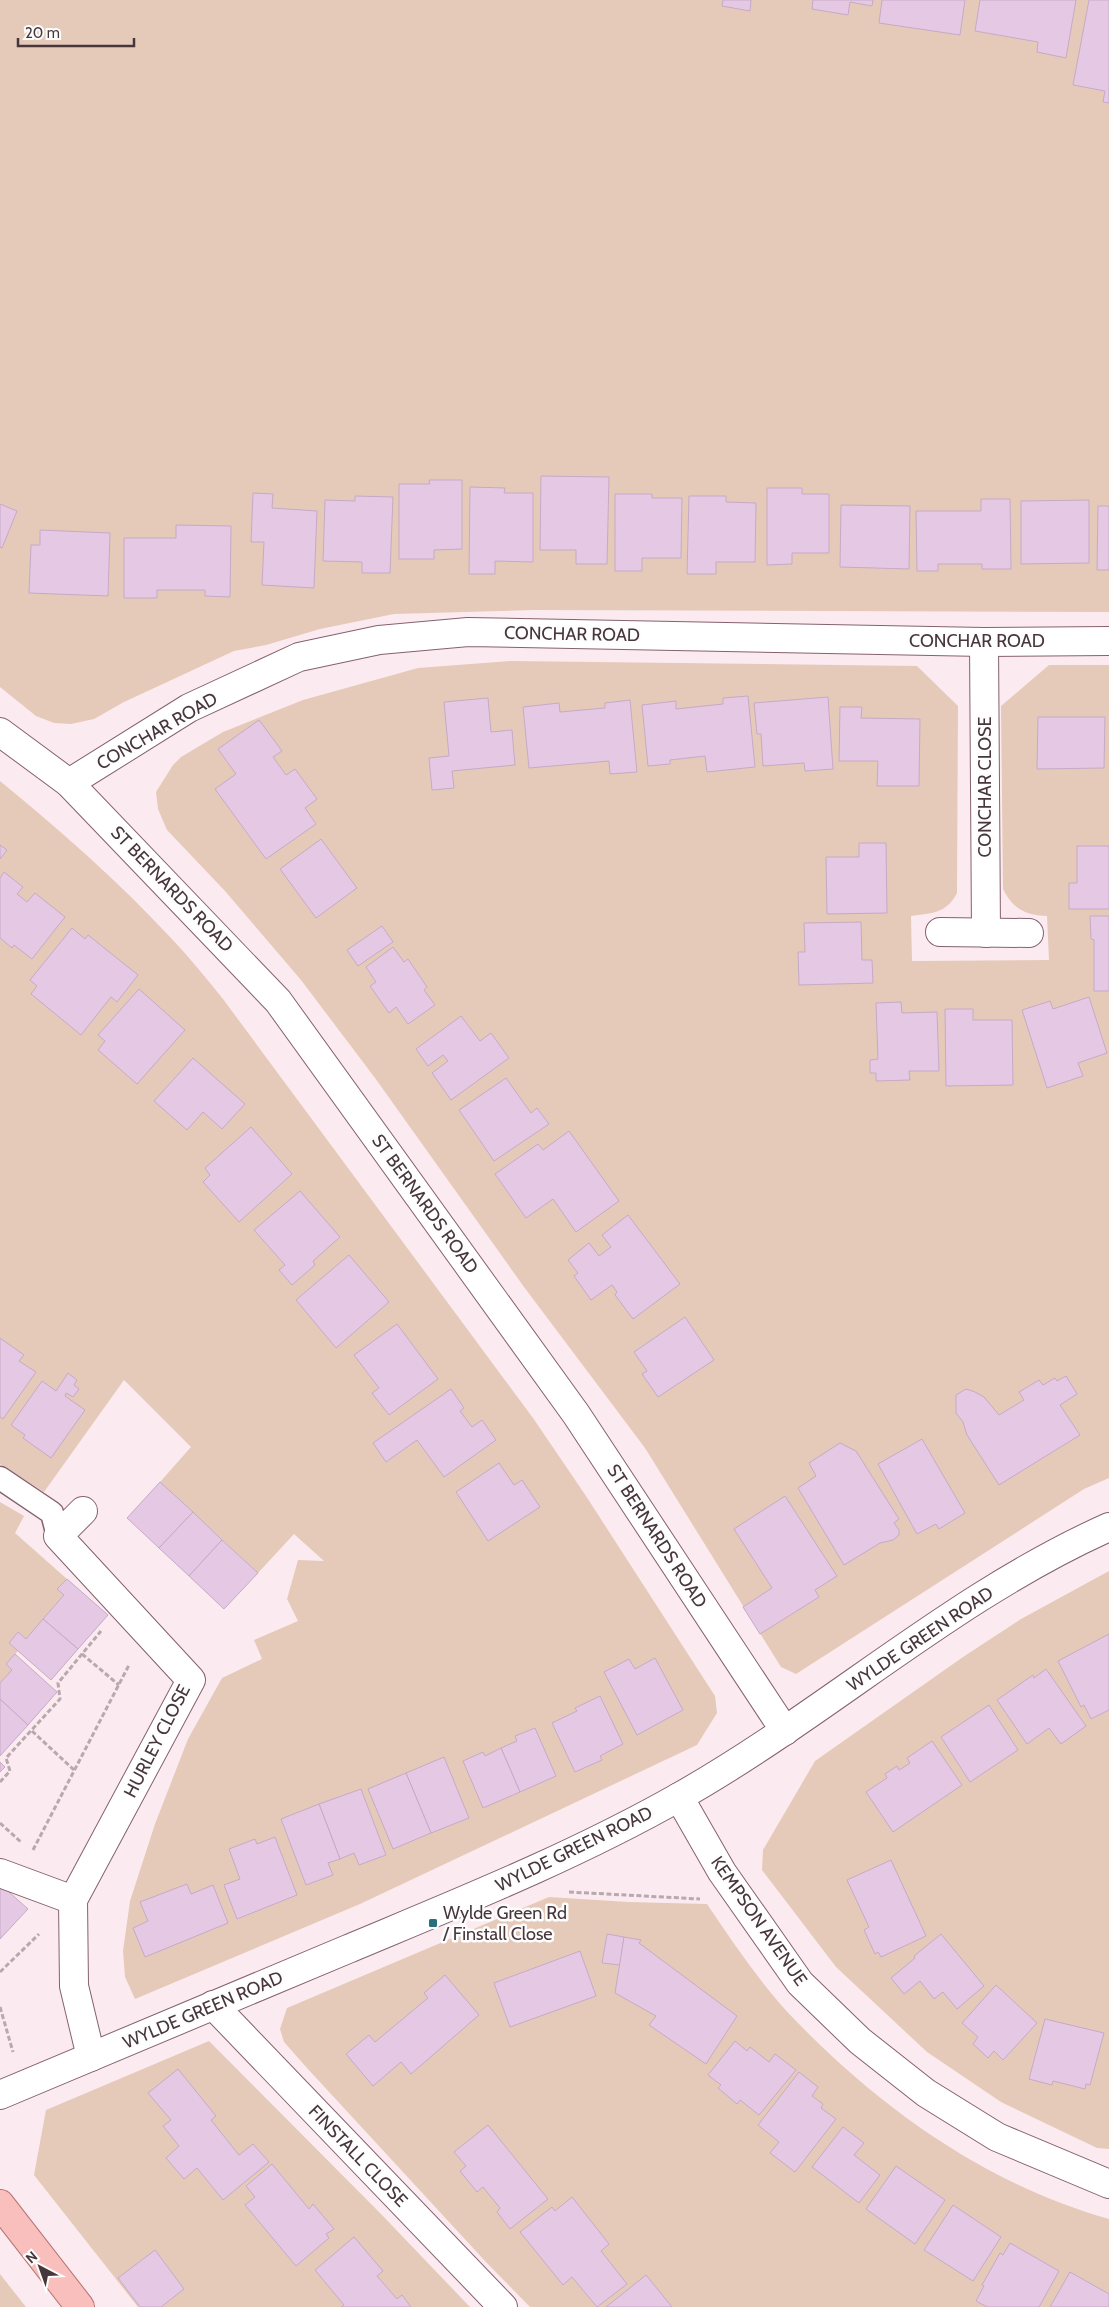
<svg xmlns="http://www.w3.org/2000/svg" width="1109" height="2307" font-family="Cabin,sans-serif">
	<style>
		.green { fill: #e5cab9 }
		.building { fill: #e4c8e4; stroke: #c6aac6 }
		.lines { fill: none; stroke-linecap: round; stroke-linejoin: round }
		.lane-casing { stroke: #85616f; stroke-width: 25 }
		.street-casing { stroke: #85616f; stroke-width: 30 }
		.secondary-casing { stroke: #85616f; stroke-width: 30 }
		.primary-casing { stroke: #b77372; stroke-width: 30 }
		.path { stroke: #b9a9af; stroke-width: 3; stroke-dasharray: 5 2.5; stroke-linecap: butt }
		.lane { stroke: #fff; stroke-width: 22 }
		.street { stroke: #fff; stroke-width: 28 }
		.secondary { stroke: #fff; stroke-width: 28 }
		.primary { stroke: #f8bfbc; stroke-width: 28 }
		.poi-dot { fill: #276f7b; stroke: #fdfdfd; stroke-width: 2 }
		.labels { text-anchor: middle; stroke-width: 5; stroke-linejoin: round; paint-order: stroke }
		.street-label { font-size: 18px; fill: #47373d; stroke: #fdfdfd }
		.poi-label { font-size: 18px; fill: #47373d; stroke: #fdfdfd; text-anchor: start }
	</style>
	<rect width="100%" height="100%" fill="#fbebf0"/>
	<g class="green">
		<path d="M0,0H1109V612L534,610L394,614L320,629L266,645L234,651L124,702L94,719L71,724L54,723L36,716L0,687Z"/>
		<path d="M510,661L917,666L958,706L957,893C946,914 932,913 911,916L912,961L1049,960L1047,916C1025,915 1013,909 1003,889L1001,706L1049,665H1109V1478L1084,1489L796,1674L781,1667L645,1448L524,1287L375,1078L301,980L225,891L167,830L158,809L156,792L173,765L181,757L223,732L303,700L418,668Z"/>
		<path d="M0,781C60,830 118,881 171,938C189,957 206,978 223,999L533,1418L586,1496L715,1696L717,1713L697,1745L360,1904L135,1999L125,1977L123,1951L130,1901L155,1824L188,1739L222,1678L262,1659L254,1640L298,1621L287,1599L298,1560L324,1561L294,1534L258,1573L160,1482L191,1447L124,1380L44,1492L0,1464Z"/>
		<path d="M0,1502L24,1516L15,1533L67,1579L57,1589L64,1595L26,1639L18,1632L9,1643L18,1651L6,1664L12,1670L0,1683Z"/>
		<path d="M1109,1571V2149L1097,2148L1001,2102L927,2052L836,1967L762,1870L763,1850L815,1761L963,1657L1021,1619Z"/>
		<path d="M549,1897L629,1902L707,1904C735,1945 763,1988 799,2024C885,2112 989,2185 1109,2219V2307H530L485,2261L307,2068L284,2042L280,2029L287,2008Z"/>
		<path d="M209,2041L381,2214L470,2307H138L34,2175L46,2110Z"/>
		<path d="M0,2274L26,2307H0Z"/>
	</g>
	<g class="building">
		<path d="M723,0H751L750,11L722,6Z"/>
		<path d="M813,0H873L872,6L850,2L848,15L812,9Z"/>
		<path d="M882,0H965L960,35L879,23Z"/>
		<path d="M980,0H1076L1066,58L1037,52L1038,42L975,31Z"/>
		<path d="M1089,0H1109V103L1103,102L1105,91L1073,85Z"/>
		<path d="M541,476L609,477L607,564H576V550H540Z"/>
		<path d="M429,480H462V549L434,550V559H399V484H430Z"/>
		<path d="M470,487L505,488L504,493H533V562L495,561V574H469Z"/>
		<path d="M767,488H802V494H829V553H792V564L767,565Z"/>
		<path d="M253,493L273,494L272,508L317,511L314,588L262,585L264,542H251Z"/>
		<path d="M615,494H652V498H682L681,558H642V571H615Z"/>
		<path d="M355,496L393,497L390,573H362V562L323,561L325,500L355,501Z"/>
		<path d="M689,496H726V502L756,503L755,562H716V574H687Z"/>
		<path d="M981,499H1010L1011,569H982V564H938V571H917L916,511H981Z"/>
		<path d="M1089,500V563L1021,564V501Z"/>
		<path d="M0,504L17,511L2,548L0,547Z"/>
		<path d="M841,505L910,506L909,569L840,567Z"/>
		<path d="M1098,506H1109V570H1097Z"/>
		<path d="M176,525L231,526L230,597L205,596V590H157V598H124V538H176Z"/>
		<path d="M40,530L110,533L108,596L29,593L31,545H40Z"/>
		<path d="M748,696L755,767L707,772L705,756L670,760V764L648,766L642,705L676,701V709L723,704V698Z"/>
		<path d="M828,697L833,769L805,771L804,763L763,766L761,734H757L754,703Z"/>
		<path d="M488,698L491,732L512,730L515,765L452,771L454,788L432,790L429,758L449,756L444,702Z"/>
		<path d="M630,700L637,772L610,774L609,761L529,768L523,707L559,703L560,712L605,708V703Z"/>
		<path d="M840,707H862L861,718L920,719L919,786H877L878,761H839Z"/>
		<path d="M1038,717H1105L1104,768L1037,769Z"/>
		<path d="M259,720L282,751L273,757L286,775L295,769L317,799L305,808L316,824L266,859L215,789L236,774L218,749Z"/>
		<path d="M321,839L357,888L316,918L280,869Z"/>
		<path d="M859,843H886L887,913L827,914L826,857H859Z"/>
		<path d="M0,845L7,850L0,859Z"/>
		<path d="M1077,846H1109V909H1069V883H1077Z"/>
		<path d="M4,872L23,887L17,894L27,902L35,893L65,917L32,959L14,945L12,948L0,938V878Z"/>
		<path d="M1090,916H1109V991H1094V940L1091,939Z"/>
		<path d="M861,922L862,960H872L873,983L799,985L798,952H805L804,923Z"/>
		<path d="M382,926L393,942L358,966L347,950Z"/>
		<path d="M72,928L85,939L88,935L138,975L117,1002L111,997L81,1035L31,994L37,986L30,980Z"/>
		<path d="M393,947L404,962L408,959L427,987L424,990L435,1005L408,1024L396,1007L389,1013L370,986L376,982L366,967Z"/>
		<path d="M139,989L185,1030L137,1084L98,1050L105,1041L98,1035Z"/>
		<path d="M1089,997L1107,1053L1078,1063L1083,1076L1047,1088L1022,1010L1050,1001L1053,1009Z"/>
		<path d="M901,1002L902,1013L937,1012L939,1071H909L910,1080L876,1081V1073H870V1060L878,1059L876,1003Z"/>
		<path d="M945,1009H973V1020H1012L1013,1085L946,1086Z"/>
		<path d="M461,1016L480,1041L491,1033L509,1058L451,1100L432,1073L448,1061L443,1055L428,1066L416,1049Z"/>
		<path d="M193,1058L245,1104L222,1129L203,1112L187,1130L154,1101Z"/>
		<path d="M506,1078L531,1113L537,1108L549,1124L494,1161L459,1110Z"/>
		<path d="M251,1127L292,1174L239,1222L203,1182L210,1175L205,1168Z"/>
		<path d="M569,1131L619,1201L576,1232L553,1199L526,1218L495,1174L538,1144L543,1150Z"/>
		<path d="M300,1191L340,1237L313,1261L315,1265L292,1285L279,1270L285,1265L254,1230Z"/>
		<path d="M628,1215L680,1284L633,1319L615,1295L617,1292L612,1285L591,1300L574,1276L578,1273L568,1260L589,1243L599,1256L611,1247L602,1235Z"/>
		<path d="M349,1255L389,1302L336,1348L296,1300Z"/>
		<path d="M685,1317L714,1360L658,1397L642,1374L647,1371L634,1352Z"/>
		<path d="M397,1324L438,1379L389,1415L372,1393L379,1388L354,1355Z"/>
		<path d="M0,1338L24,1355L19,1361L36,1372L3,1419L0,1417Z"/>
		<path d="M68,1373L77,1380L74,1385L79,1389L73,1397L66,1393L65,1396L85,1410L51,1458L23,1438L25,1435L11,1425L42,1381L56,1391Z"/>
		<path d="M1066,1376L1077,1394L1060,1405L1080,1435L999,1485L967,1435L963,1422L956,1413V1395L966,1389L975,1392L984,1397L999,1415L1024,1400L1019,1392L1039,1380L1043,1385L1055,1378L1057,1381Z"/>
		<path d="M451,1389L464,1408L460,1411L472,1427L482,1420L496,1440L444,1477L417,1440L386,1462L373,1443Z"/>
		<path d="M922,1439L965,1513L939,1529L936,1524L917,1534L878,1464Z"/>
		<path d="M840,1443L856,1451L899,1519L894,1523L899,1530V1535L893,1540L880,1543L844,1565L798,1488L816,1476L809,1463Z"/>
		<path d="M499,1463L514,1485L522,1480L540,1507L488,1541L456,1492Z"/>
		<path d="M160,1482L193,1512L159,1548L127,1518Z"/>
		<path d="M785,1496L837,1576L815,1590L819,1597L760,1634L743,1607L772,1588L734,1529Z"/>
		<path d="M193,1512L222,1540L189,1576L159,1548Z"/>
		<path d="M222,1540L258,1573L224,1609L189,1576Z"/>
		<path d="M67,1579L108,1615L78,1649L43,1619L64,1595L57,1589Z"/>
		<path d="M43,1619L78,1649L51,1680L9,1643L18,1632L26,1639Z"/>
		<path d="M1109,1634V1710L1091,1719L1084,1705L1081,1707L1058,1661Z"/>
		<path d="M15,1654L57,1692L28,1725L0,1699V1683L12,1670L6,1664Z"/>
		<path d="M655,1658L683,1710L637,1735L604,1672L629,1659L635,1669Z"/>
		<path d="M1046,1669L1086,1726L1061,1744L1049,1728L1027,1744L997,1700L1033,1675L1034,1678Z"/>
		<path d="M600,1696L623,1744L600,1756L602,1760L575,1772L552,1723L577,1711L575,1708Z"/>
		<path d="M0,1699L28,1725L0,1756Z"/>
		<path d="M989,1705L1018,1750L970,1782L941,1737Z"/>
		<path d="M535,1728L556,1776L520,1792L501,1748L517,1741L515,1736Z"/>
		<path d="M932,1741L962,1785L893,1832L866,1792L887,1778L885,1774L897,1766L899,1770L910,1763L907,1758Z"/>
		<path d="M501,1748L520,1792L483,1808L463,1761L483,1752L485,1756Z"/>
		<path d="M444,1757L469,1818L431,1833L406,1773Z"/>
		<path d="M0,1762L5,1767L0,1772Z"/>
		<path d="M406,1773L431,1833L393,1849L368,1789Z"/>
		<path d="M361,1789L386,1855L359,1865L354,1853L340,1859L319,1804Z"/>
		<path d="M319,1804L340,1859L328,1863L333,1875L306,1885L281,1819Z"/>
		<path d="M275,1837L297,1895L237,1919L224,1885L240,1879L229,1849L255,1839L257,1844Z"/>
		<path d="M891,1860L926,1936L881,1957L878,1952L875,1954L864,1930L869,1927L847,1880Z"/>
		<path d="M0,1884L28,1909L0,1939Z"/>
		<path d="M187,1884L191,1894L213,1885L228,1923L145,1957L133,1928L148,1921L140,1902Z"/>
		<path d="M607,1934L624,1937L620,1965L602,1963Z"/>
		<path d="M941,1934L984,1986L957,2009L943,1992L934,1999L920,1981L904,1994L891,1978L915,1958L914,1956Z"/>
		<path d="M624,1937L641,1940L639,1943L737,2016L706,2064L649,2025L656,2016L615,1993Z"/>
		<path d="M580,1951L596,1996L510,2027L494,1983Z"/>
		<path d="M445,1975L479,2015L411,2074L401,2062L373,2086L346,2054L369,2035L375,2042L428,1998L424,1993Z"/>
		<path d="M996,1985L1037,2023L1003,2060L994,2051L988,2058L973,2044L978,2037L962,2023Z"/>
		<path d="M1045,2019L1104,2033L1090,2085L1086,2084L1085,2089L1053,2081L1052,2085L1029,2079Z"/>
		<path d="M735,2041L747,2051L750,2047L769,2062L775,2054L796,2070L759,2115L740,2100L737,2104L718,2088L721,2085L708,2075Z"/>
		<path d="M178,2069L216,2116L211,2120L239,2155L253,2144L269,2162L223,2200L197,2168L184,2179L166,2158L179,2146L163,2126L171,2120L148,2093Z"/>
		<path d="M799,2072L818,2087L812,2096L823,2104L821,2108L836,2119L795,2172L770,2153L779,2142L758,2125Z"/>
		<path d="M488,2125L548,2199L510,2229L497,2212L500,2208L483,2187L477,2192L460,2171L466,2166L454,2152Z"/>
		<path d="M843,2127L864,2143L854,2155L880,2175L859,2203L812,2167Z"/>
		<path d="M272,2164L309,2209L313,2204L334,2229L326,2234L329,2238L296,2266L245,2205L255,2197L246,2186Z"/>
		<path d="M896,2166L945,2200L915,2244L866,2209Z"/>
		<path d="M572,2197L609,2244L601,2251L627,2284L597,2307L572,2277L563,2285L520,2232L552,2207L555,2211Z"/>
		<path d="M953,2205L1001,2237L973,2281L924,2250Z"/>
		<path d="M354,2237L383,2271L377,2276L397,2299L402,2295L411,2307H341L344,2305L315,2270Z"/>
		<path d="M1010,2243L1059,2271L1039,2307H987L976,2301L984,2286L982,2285L1000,2253L1003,2255Z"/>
		<path d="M155,2250L184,2289L161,2307H140L118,2278Z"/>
		<path d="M1070,2272L1109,2294V2307H1050Z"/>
		<path d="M646,2275L672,2307H606Z"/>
	</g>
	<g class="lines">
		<defs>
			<path id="lane" d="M0,1478L52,1513L58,1536"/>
			<g id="street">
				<path d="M984,642L986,933"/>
				<path d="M0,732L69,783L278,1001L576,1414L785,1731"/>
				<path d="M69,783L189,708L299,657L379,640L468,632L984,642L1109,641"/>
				<path d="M940,932L1029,933"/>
				<path d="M83,1511L58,1536L191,1680L73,1900L74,1986L91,2057"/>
				<path d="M679,1797L722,1872L800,1983L860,2041L926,2093L997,2137L1109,2184"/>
				<path d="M0,1873L73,1900"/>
				<path d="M213,2005L503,2307"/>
			</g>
			<path id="secondary" d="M0,2095C116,2046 232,1997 348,1949C460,1902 573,1857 679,1797C826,1714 954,1596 1109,1527"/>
			<path id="primary" d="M0,2204L80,2307"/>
		</defs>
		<use href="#lane" class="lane-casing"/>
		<use href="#street" class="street-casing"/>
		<use href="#secondary" class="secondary-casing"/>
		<use href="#primary" class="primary-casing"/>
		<g class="path">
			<path d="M82,1654L119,1685"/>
			<path d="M32,1731L74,1770"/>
			<path d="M0,1782L10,1771L6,1758L60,1699L58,1683L101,1631"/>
			<path d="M0,1823L22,1843"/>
			<path d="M33,1850L129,1665"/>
			<path d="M569,1892L700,1899"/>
			<path d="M0,1972L39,1934"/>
			<path d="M0,2007L13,2052"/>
		</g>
		<use href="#lane" class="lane"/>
		<use href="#street" class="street"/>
		<use href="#secondary" class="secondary"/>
		<use href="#primary" class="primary"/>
	</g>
	<rect class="poi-dot" x="428" y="1918" width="10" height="10" rx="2.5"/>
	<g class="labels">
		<g class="street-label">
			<text transform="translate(572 634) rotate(1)" y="6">CONCHAR ROAD</text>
			<text x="977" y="647">CONCHAR ROAD</text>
			<text transform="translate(157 731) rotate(-30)" y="6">CONCHAR ROAD</text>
			<text transform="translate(985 787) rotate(-90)" y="6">CONCHAR CLOSE</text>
			<text transform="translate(172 889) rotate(46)" y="6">ST BERNARDS ROAD</text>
			<text transform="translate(425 1204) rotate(54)" y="6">ST BERNARDS ROAD</text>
			<text transform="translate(657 1536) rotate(57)" y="6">ST BERNARDS ROAD</text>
			<text transform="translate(920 1639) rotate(-34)" y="6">WYLDE GREEN ROAD</text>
			<text transform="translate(157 1741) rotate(-63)" y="6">HURLEY CLOSE</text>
			<text transform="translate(574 1849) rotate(-26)" y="6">WYLDE GREEN ROAD</text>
			<text transform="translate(759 1921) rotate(55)" y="6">KEMPSON AVENUE</text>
			<text transform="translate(203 2010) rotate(-23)" y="6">WYLDE GREEN ROAD</text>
			<text transform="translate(358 2156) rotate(46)" y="6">FINSTALL CLOSE</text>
		</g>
		<g class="poi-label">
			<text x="443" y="1919">Wylde Green Rd<tspan x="443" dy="21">/ Finstall Close</tspan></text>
		</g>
	</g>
	<g transform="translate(40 2267) rotate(319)" stroke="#fdfdfd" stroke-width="4" paint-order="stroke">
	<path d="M0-4L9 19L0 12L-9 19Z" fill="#47373d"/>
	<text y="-8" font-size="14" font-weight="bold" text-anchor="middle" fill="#47373d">N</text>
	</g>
	<path d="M18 38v8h116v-8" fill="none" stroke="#47373d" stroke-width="2.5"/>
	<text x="25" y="38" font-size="15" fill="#47373d" stroke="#fdfdfd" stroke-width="4" paint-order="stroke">20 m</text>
</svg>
